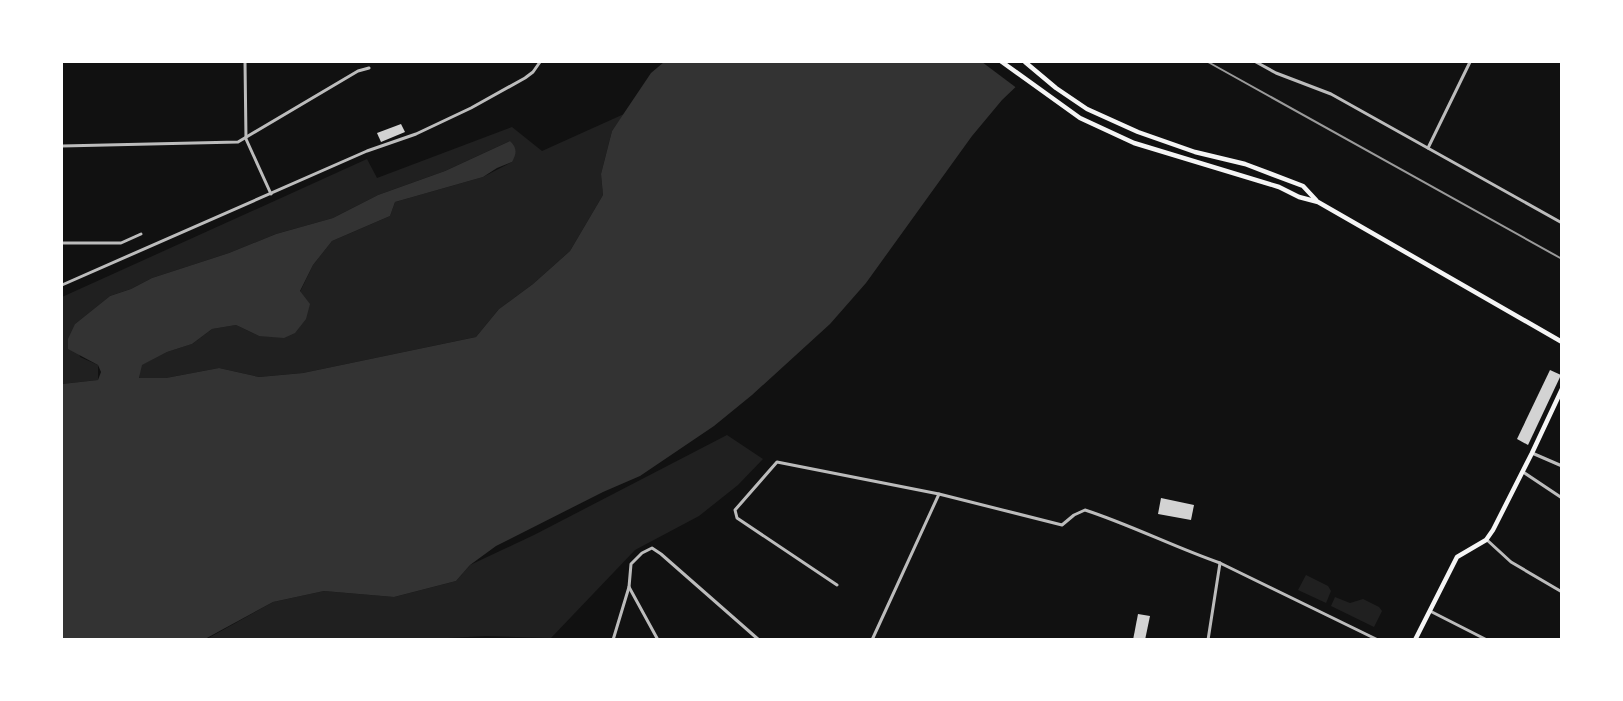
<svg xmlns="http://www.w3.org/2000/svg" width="1623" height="701" font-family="Helvetica,sans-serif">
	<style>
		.green { fill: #202020 }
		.water { fill: #333 }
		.pier { fill: #111 }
		.building { fill: #d3d3d3 }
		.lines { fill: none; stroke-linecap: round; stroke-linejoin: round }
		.minor { stroke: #bcbcbc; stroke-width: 3 }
		.secondary { stroke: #f5f5f5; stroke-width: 4.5 }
		.primary { stroke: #f5f5f5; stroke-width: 4.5 }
		.rail { stroke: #9a9a9a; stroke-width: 2 }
	</style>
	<rect width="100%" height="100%" fill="#111"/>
	<g class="green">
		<path d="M624,114L612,131L601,174L603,195L570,251L533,284L499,309L476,337L303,373L259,377L219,368L166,378L139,379L141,365L167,352L192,344L212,329L236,325L259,336L300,292L313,265L332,241L390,216L395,202L483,177L512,162L510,141L445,171L378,195L333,218L276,234L229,253L152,278L131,289L110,296L75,324L80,357L98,365V380L62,384V297L367,159L377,178L512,127L542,151Z"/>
		<path d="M727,435L763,459L738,485L699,516L635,550L551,638L486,636L411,640H205L273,602L324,591L394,597L456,581L470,565L534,535Z"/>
		<path d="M1306,575L1328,586L1331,591L1326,603L1298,590Z"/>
		<path d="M1335,597L1350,603L1363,599L1379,607L1382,611L1374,627L1331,606Z"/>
	</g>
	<path class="water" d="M664,62H1038L1025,78L1002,100L972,136L866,283L830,324L752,395L714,426L640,476L603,492L496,546L470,565L456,581L394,597L324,591L273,602L205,639H62V384L98,380L101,372L98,365L68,349V339L75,324L110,296L131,289L152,278L229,253L276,234L333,218L378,195L445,171L510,141C517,148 517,153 512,162L497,168L483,177L395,202L390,216L332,241L313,265L300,291L310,304L306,319L295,333L284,338L259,336L236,325L212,329L192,344L167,352L142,365L139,378H166L219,368L259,377L303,373L476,337L499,309L533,284L570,251L603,195L601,174L612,131L651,73Z"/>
	<path class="pier" d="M982,62H1041L1018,89Z"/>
	<g class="building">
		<path d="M401,124L405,132L381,142L377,133Z"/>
		<path d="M1550,370L1561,375L1528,445L1517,439Z"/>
		<path d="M1161,498L1194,505L1191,520L1158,514Z"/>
		<path d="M1138,614L1150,616L1145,640H1133Z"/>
	</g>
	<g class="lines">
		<g class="minor">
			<path d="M245,62L246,139L271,194"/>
			<path d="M1256,62L1276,73L1331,94L1562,223"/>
			<path d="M62,146L238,142L358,71L369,68"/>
			<path d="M1428,148L1470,62"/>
			<path d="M62,243H121L141,234"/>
			<path d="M62,285L367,151L416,134L471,108L525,78L533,72L540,62"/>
			<path d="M1532,453L1562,466"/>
			<path d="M1523,472L1562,498"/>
			<path d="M1487,540L1511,562L1562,592"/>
			<path d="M837,585L737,518L735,510L777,462L939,494L1062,525L1074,515L1085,510C1131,525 1174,547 1220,563"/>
			<path d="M629,587L658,640"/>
			<path d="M1430,611L1487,640"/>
			<path d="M613,640L629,587L631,564L642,553L652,548L661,554L759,640"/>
			<path d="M872,640L939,494"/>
			<path d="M1208,640L1220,563L1378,640"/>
		</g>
		<path class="secondary" d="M1415,640L1457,557L1486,540L1493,530L1532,453L1562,389"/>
		<g class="primary">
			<path d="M1002,62L1080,118L1134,143L1279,187L1299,197L1318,202L1562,342"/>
			<path d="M1025,62L1056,88L1087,109L1138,132L1195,152L1245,164L1303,186L1316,200"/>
		</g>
		<path class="rail" d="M1208,62L1562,259"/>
	</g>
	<rect width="1623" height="701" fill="none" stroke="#ffffff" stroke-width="126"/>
</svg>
